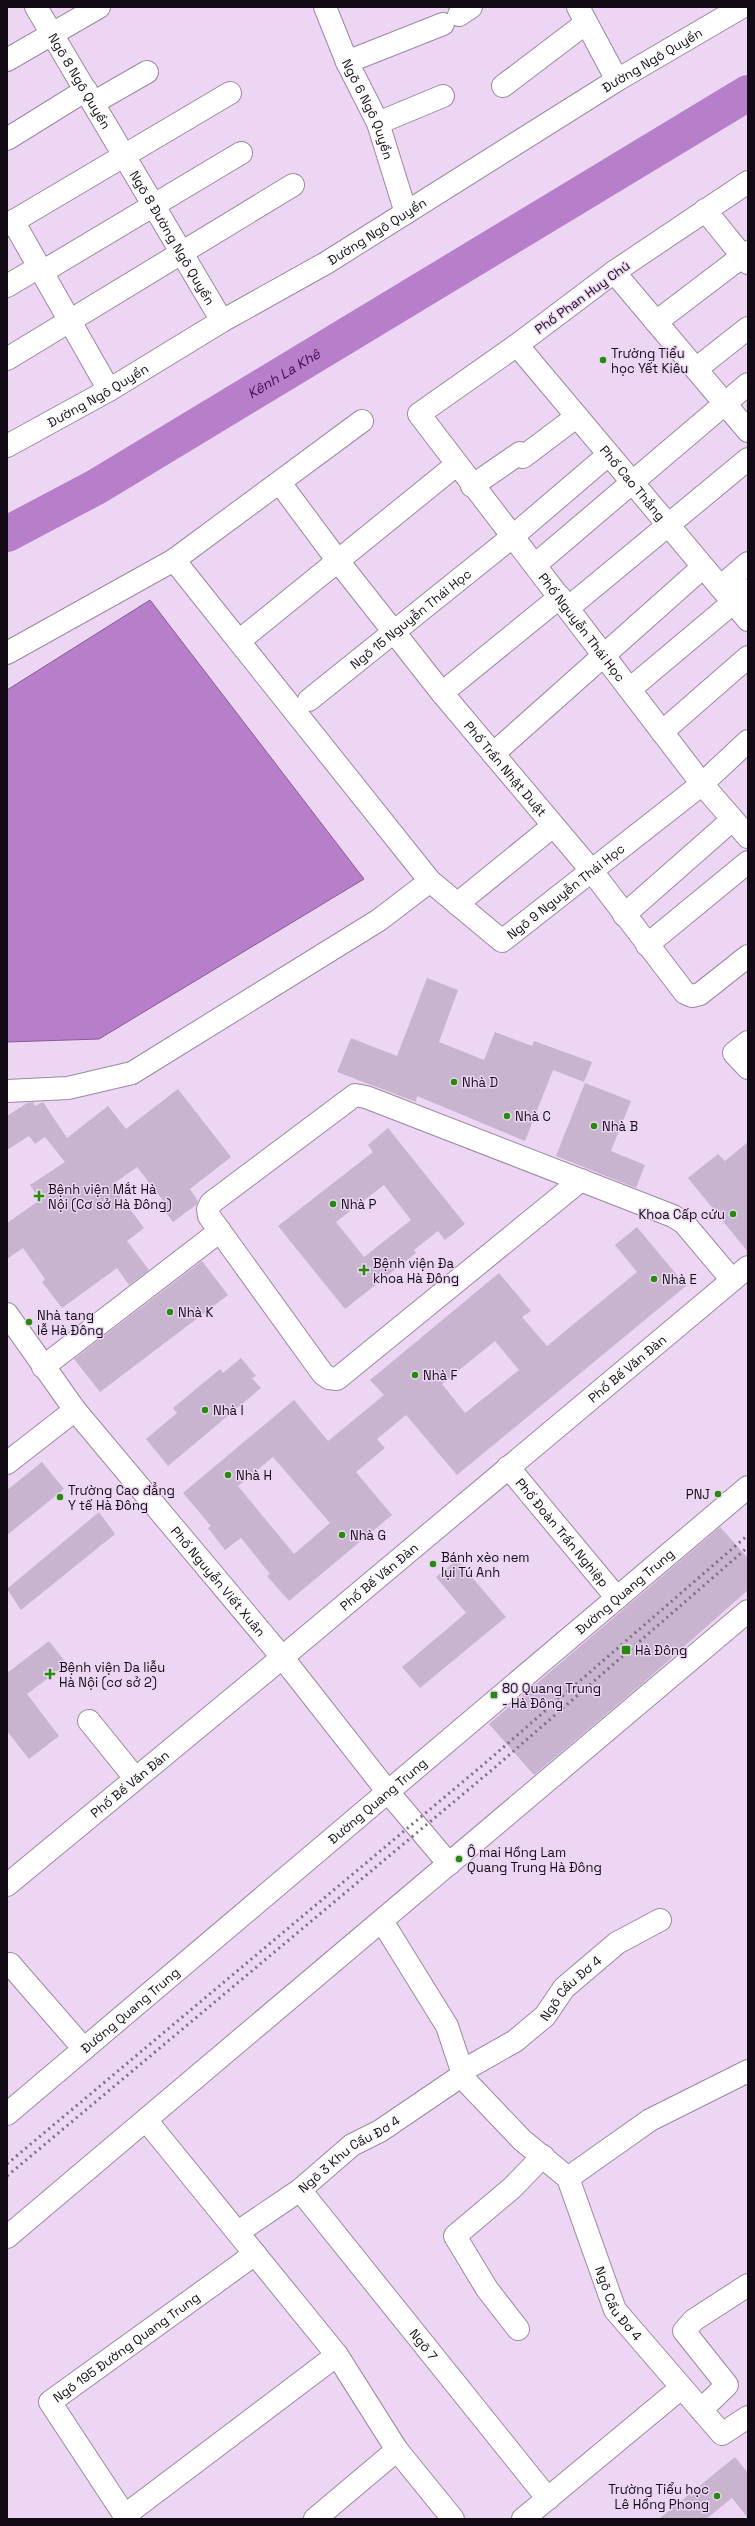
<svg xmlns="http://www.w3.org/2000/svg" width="755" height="2526" font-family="'Space Grotesk',sans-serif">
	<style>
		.water { fill: #b77eca; stroke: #865c94 }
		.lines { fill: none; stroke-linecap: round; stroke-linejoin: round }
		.river { stroke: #b77eca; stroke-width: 36 }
		.building { fill: #c9b4d0; fill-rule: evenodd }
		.minor-casing { stroke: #9c88a2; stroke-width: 24 }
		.highway-casing { stroke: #9c88a2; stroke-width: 24 }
		.minor { stroke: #fff; stroke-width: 22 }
		.highway { stroke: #fff; stroke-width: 22 }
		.rail { stroke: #7d6f82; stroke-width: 3; stroke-dasharray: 2 4; stroke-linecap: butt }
		.poi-dot { fill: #238c09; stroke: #ecd6f3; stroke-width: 1.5 }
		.labels { text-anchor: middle; stroke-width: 3; stroke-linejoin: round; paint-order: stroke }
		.street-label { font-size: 13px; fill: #120b15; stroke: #ecd6f3 }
		.poi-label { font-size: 13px; fill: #120b15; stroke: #ecd6f3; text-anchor: start }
		.water-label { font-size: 14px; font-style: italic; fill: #440d53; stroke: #ecd6f3 }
	</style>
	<rect width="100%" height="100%" fill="#ecd6f3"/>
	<path class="water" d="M150,600L364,879L99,1039L7,1042V690Z"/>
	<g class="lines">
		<path class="river" id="s1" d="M7,534L96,487L748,93"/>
	</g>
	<g class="building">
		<path d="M427,978L458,990L439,1042L484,1060L495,1032L532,1046L534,1041L592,1062L584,1082L553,1070L525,1141L417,1096L416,1102L337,1072L351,1038L397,1056Z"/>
		<path d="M585,1083L631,1101L611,1151L645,1165L636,1188L556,1156Z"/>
		<path d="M178,1089L231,1157L190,1189L198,1201L196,1205L173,1222L161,1206L165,1203L137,1167L112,1185L144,1228L127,1241L149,1270L129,1285L117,1268L62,1308L42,1282L45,1279L23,1248L7,1259V1223L40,1200L30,1185L65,1162L45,1137L35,1144L29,1136L7,1150V1116L27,1103L33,1102L35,1106L43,1102L67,1138L108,1106L126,1129Z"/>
		<path d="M388,1128L465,1224L445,1240L438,1231L414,1250L416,1253L345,1309L278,1226L373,1152L368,1145ZM384,1185L411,1220L364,1257L336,1222Z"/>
		<path d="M748,1142V1252L688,1178L718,1154L725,1161Z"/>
		<path d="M637,1227L686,1286L457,1475L406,1415L377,1439L385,1448L356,1472L392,1515L289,1601L267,1576L270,1574L241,1538L225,1550L208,1528L211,1526L183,1493L294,1400L328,1441L384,1395L370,1380L499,1273L531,1311L522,1317L547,1346L637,1272L615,1245ZM495,1341L519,1370L465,1413L442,1384ZM273,1457L330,1523L294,1554L238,1486Z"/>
		<path d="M202,1261L228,1295L100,1392L74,1359Z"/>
		<path d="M241,1358L256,1376L252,1378L261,1388L168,1466L146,1439L177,1413L173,1408L220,1369L223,1373Z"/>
		<path d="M42,1462L64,1489L7,1535V1490Z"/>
		<path d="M99,1512L115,1534L21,1610L7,1589Z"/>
		<path d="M720,1527L748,1558V1590L642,1684L534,1775L489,1724Z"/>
		<path d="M457,1560L506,1617L420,1688L402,1667L466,1613L436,1577Z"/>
		<path d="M49,1641L67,1664L27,1694L59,1736L29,1759L7,1731V1673Z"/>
		<path d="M735,2457L748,2473V2518L732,2498L706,2519H659Z"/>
	</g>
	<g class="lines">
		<defs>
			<g id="minor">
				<path id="s2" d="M36,7L222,321"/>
				<path id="s3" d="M325,7L347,62L378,123L406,213"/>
				<path d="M578,7L617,80"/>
				<path d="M459,15L471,7"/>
				<path d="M7,60L99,7"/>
				<path d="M347,62L443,24"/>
				<path d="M503,86L586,23"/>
				<path d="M93,103L147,72"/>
				<path d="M378,123L443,96"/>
				<path d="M7,139L86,90"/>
				<path id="s4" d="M748,182L614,272L517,345L419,414L702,784L748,837"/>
				<path d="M705,210L748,263"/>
				<path d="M13,221L109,390"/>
				<path d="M7,225L230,93"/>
				<path d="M42,272L241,153"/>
				<path d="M614,272L748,431"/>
				<path d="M7,286L39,267"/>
				<path d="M656,322L748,252"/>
				<path id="s5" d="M517,345L748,620"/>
				<path d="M7,359L293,185"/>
				<path d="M696,369L748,328"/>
				<path id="s6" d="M7,446L109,390L222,321L326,263L617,80L742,7"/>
				<path id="s7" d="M280,483L338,561L442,693L591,870L685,993L692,996L700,994L748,956"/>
				<path d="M472,486L520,453L523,457L576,417"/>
				<path id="s8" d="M174,560L430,881L502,941L702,784L748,741"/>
				<path d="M535,565L748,384"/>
				<path d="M720,587L748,563"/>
				<path d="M568,608L748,459"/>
				<path d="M239,641L456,465"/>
				<path d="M7,653L174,560L362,421"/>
				<path d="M630,689L748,590"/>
				<path d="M442,693L560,597"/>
				<path id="s9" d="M309,700L512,537L608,455"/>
				<path d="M662,732L748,657"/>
				<path d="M493,754L703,567"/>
				<path d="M457,904L553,826"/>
				<path d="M624,915L732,820"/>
				<path d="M647,945L748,862"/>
				<path d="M748,1042L734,1053L748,1068"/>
				<path d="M7,1091L68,1088L132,1073L379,920L430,881"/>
				<path d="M581,1180L337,1379L329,1378L323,1374L209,1216L208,1209L211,1203L355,1095L366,1097L673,1216L684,1223L732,1280"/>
				<path id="s10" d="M7,1314L75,1410L282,1657L388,1792"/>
				<path d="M43,1367L220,1231"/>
				<path d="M7,1463L75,1410"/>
				<path id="s11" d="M508,1467L617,1598"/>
				<path d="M89,1721L135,1778"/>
				<path id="s12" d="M7,1885L266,1671L748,1267"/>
				<path id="s13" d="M382,1921L447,2026L462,2071L461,2076L522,2140L568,2178L615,2310L722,2434L748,2417"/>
				<path d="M10,1964L84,2049"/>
				<path id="s14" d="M462,2071L515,2041L545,2016L564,1988L617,1943L660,1920"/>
				<path d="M146,2120L337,2355L397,2450L453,2519"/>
				<path d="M568,2178L650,2120L748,2071"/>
				<path id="s15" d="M300,2190L548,2499"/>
				<path id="s16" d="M238,2232L300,2190L352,2145L380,2131L461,2076"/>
				<path d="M518,2329L487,2289L455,2236L512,2188L543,2156"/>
				<path d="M701,2410L727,2385L684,2331L694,2320L748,2285"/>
				<path d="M124,2516L337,2355"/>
				<path id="s17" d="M127,2519L50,2402L255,2254"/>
				<path d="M315,2519L397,2450"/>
				<path d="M523,2519L681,2388"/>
			</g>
			<g id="highway">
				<path d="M388,1792L449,1864"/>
				<path id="s18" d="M7,2114L748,1487"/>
				<path d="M7,2237L748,1611"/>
			</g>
		</defs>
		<use href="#minor" class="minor-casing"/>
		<use href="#highway" class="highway-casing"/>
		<use href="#minor" class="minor"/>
		<use href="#highway" class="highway"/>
		<g class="rail">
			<path d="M7,2164L484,1764L748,1535"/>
			<path d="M7,2176L493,1769L748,1547"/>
		</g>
	</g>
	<g class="poi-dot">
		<circle cx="603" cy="360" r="4"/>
		<circle cx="454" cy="1082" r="4"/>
		<circle cx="507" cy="1116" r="4"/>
		<circle cx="594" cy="1126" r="4"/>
		<path d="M37 1190h4v4h4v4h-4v4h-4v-4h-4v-4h4z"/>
		<circle cx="333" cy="1204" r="4"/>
		<circle cx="733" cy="1214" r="4"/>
		<path d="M362 1264h4v4h4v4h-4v4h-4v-4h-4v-4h4z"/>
		<circle cx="654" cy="1279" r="4"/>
		<circle cx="170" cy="1312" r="4"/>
		<circle cx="29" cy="1322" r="4"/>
		<circle cx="415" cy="1375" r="4"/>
		<circle cx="205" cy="1410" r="4"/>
		<circle cx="228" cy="1475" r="4"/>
		<circle cx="718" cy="1494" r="4"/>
		<circle cx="60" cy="1497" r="4"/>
		<circle cx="342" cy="1535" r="4"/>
		<circle cx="433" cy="1564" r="4"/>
		<rect x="621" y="1645" width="10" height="10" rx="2"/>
		<path d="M48 1668h4v4h4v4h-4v4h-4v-4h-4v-4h4z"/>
		<rect x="490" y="1691" width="8" height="8" rx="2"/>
		<circle cx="459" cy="1859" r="4"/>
		<circle cx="717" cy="2496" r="4"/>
	</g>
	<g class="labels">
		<g class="street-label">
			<text dy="5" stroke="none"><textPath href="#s6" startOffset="752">Đường Ngô Quyền</textPath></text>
			<text dy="5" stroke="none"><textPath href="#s2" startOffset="86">Ngõ 8 Ngô Quyền</textPath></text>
			<text dy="5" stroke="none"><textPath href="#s3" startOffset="111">Ngõ 6 Ngô Quyền</textPath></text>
			<text dy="5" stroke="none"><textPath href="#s6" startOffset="428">Đường Ngô Quyền</textPath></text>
			<text dy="5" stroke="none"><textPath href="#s2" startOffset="268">Ngõ 8 Đường Ngô Quyền</textPath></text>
			<text transform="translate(582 297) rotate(-36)" y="5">Phố Phan Huy Chú</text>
			<text dy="5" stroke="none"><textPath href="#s6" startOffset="104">Đường Ngô Quyền</textPath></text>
			<text dy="5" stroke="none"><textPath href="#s5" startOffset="180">Phố Cao Thắng</textPath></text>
			<text dy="5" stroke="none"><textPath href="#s9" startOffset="130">Ngõ 15 Nguyễn Thái Học</textPath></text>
			<text dy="5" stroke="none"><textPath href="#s4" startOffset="671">Phố Nguyễn Thái Học</textPath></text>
			<text dy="5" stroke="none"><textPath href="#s7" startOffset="364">Phố Trần Nhật Duật</textPath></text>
			<text dy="5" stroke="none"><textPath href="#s8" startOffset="585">Ngõ 9 Nguyễn Thái Học</textPath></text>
			<text dy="5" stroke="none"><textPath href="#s12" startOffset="807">Phố Bế Văn Đàn</textPath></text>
			<text dy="5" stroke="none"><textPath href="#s11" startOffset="85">Phố Đoàn Trần Nghiệp</textPath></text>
			<text dy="5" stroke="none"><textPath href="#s12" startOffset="483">Phố Bế Văn Đàn</textPath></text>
			<text dy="5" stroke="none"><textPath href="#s10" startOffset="341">Phố Nguyễn Viết Xuân</textPath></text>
			<text dy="5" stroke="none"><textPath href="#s18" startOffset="809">Đường Quang Trung</textPath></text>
			<text dy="5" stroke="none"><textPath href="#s12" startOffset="159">Phố Bế Văn Đàn</textPath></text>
			<text dy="5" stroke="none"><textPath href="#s18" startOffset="485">Đường Quang Trung</textPath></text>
			<text dy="5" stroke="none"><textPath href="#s14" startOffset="138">Ngõ Cầu Đơ 4</textPath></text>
			<text dy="5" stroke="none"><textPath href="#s18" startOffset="161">Đường Quang Trung</textPath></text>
			<text dy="5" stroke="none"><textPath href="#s16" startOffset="136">Ngõ 3 Khu Cầu Đơ 4</textPath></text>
			<text dy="5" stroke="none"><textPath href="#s13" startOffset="460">Ngõ Cầu Đơ 4</textPath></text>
			<text dy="5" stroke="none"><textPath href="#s15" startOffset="198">Ngõ 7</textPath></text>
			<text dy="5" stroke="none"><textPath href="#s17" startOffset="234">Ngõ 195 Đường Quang Trung</textPath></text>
		</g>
		<g class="poi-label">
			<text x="611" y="358">Trường Tiểu<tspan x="611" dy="15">học Yết Kiêu</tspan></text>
			<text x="462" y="1087">Nhà D</text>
			<text x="515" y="1121">Nhà C</text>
			<text x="602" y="1131">Nhà B</text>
			<text x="48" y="1194">Bệnh viện Mắt Hà<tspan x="48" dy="15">Nội (Cơ sở Hà Đông)</tspan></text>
			<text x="341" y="1209">Nhà P</text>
			<text x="725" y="1219" text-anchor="end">Khoa Cấp cứu</text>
			<text x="373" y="1268">Bệnh viện Đa<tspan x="373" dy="15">khoa Hà Đông</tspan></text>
			<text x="662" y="1284">Nhà E</text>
			<text x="178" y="1317">Nhà K</text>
			<text x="37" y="1320">Nhà tang<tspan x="37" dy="15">lễ Hà Đông</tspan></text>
			<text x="423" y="1380">Nhà F</text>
			<text x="213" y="1415">Nhà I</text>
			<text x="236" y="1480">Nhà H</text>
			<text x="68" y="1495">Trường Cao đẳng<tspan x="68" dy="15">Y tế Hà Đông</tspan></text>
			<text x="710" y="1499" text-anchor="end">PNJ</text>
			<text x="350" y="1540">Nhà G</text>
			<text x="441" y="1562">Bánh xèo nem<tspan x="441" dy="15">lụi Tú Anh</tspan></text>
			<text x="635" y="1655">Hà Đông</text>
			<text x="59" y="1672">Bệnh viện Da liễu<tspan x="59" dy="15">Hà Nội (cơ sở 2)</tspan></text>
			<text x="502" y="1693">80 Quang Trung<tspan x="502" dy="15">- Hà Đông</tspan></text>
			<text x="467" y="1857">Ô mai Hồng Lam<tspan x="467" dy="15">Quang Trung Hà Đông</tspan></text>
			<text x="709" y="2494" text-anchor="end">Trường Tiểu học<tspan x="709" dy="15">Lê Hồng Phong</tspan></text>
		</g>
		<g class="water-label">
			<text dy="5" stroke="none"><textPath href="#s1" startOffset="320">Kênh La Khê</textPath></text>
		</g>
	</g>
	<rect width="755" height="2526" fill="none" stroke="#120b15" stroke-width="16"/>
</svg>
